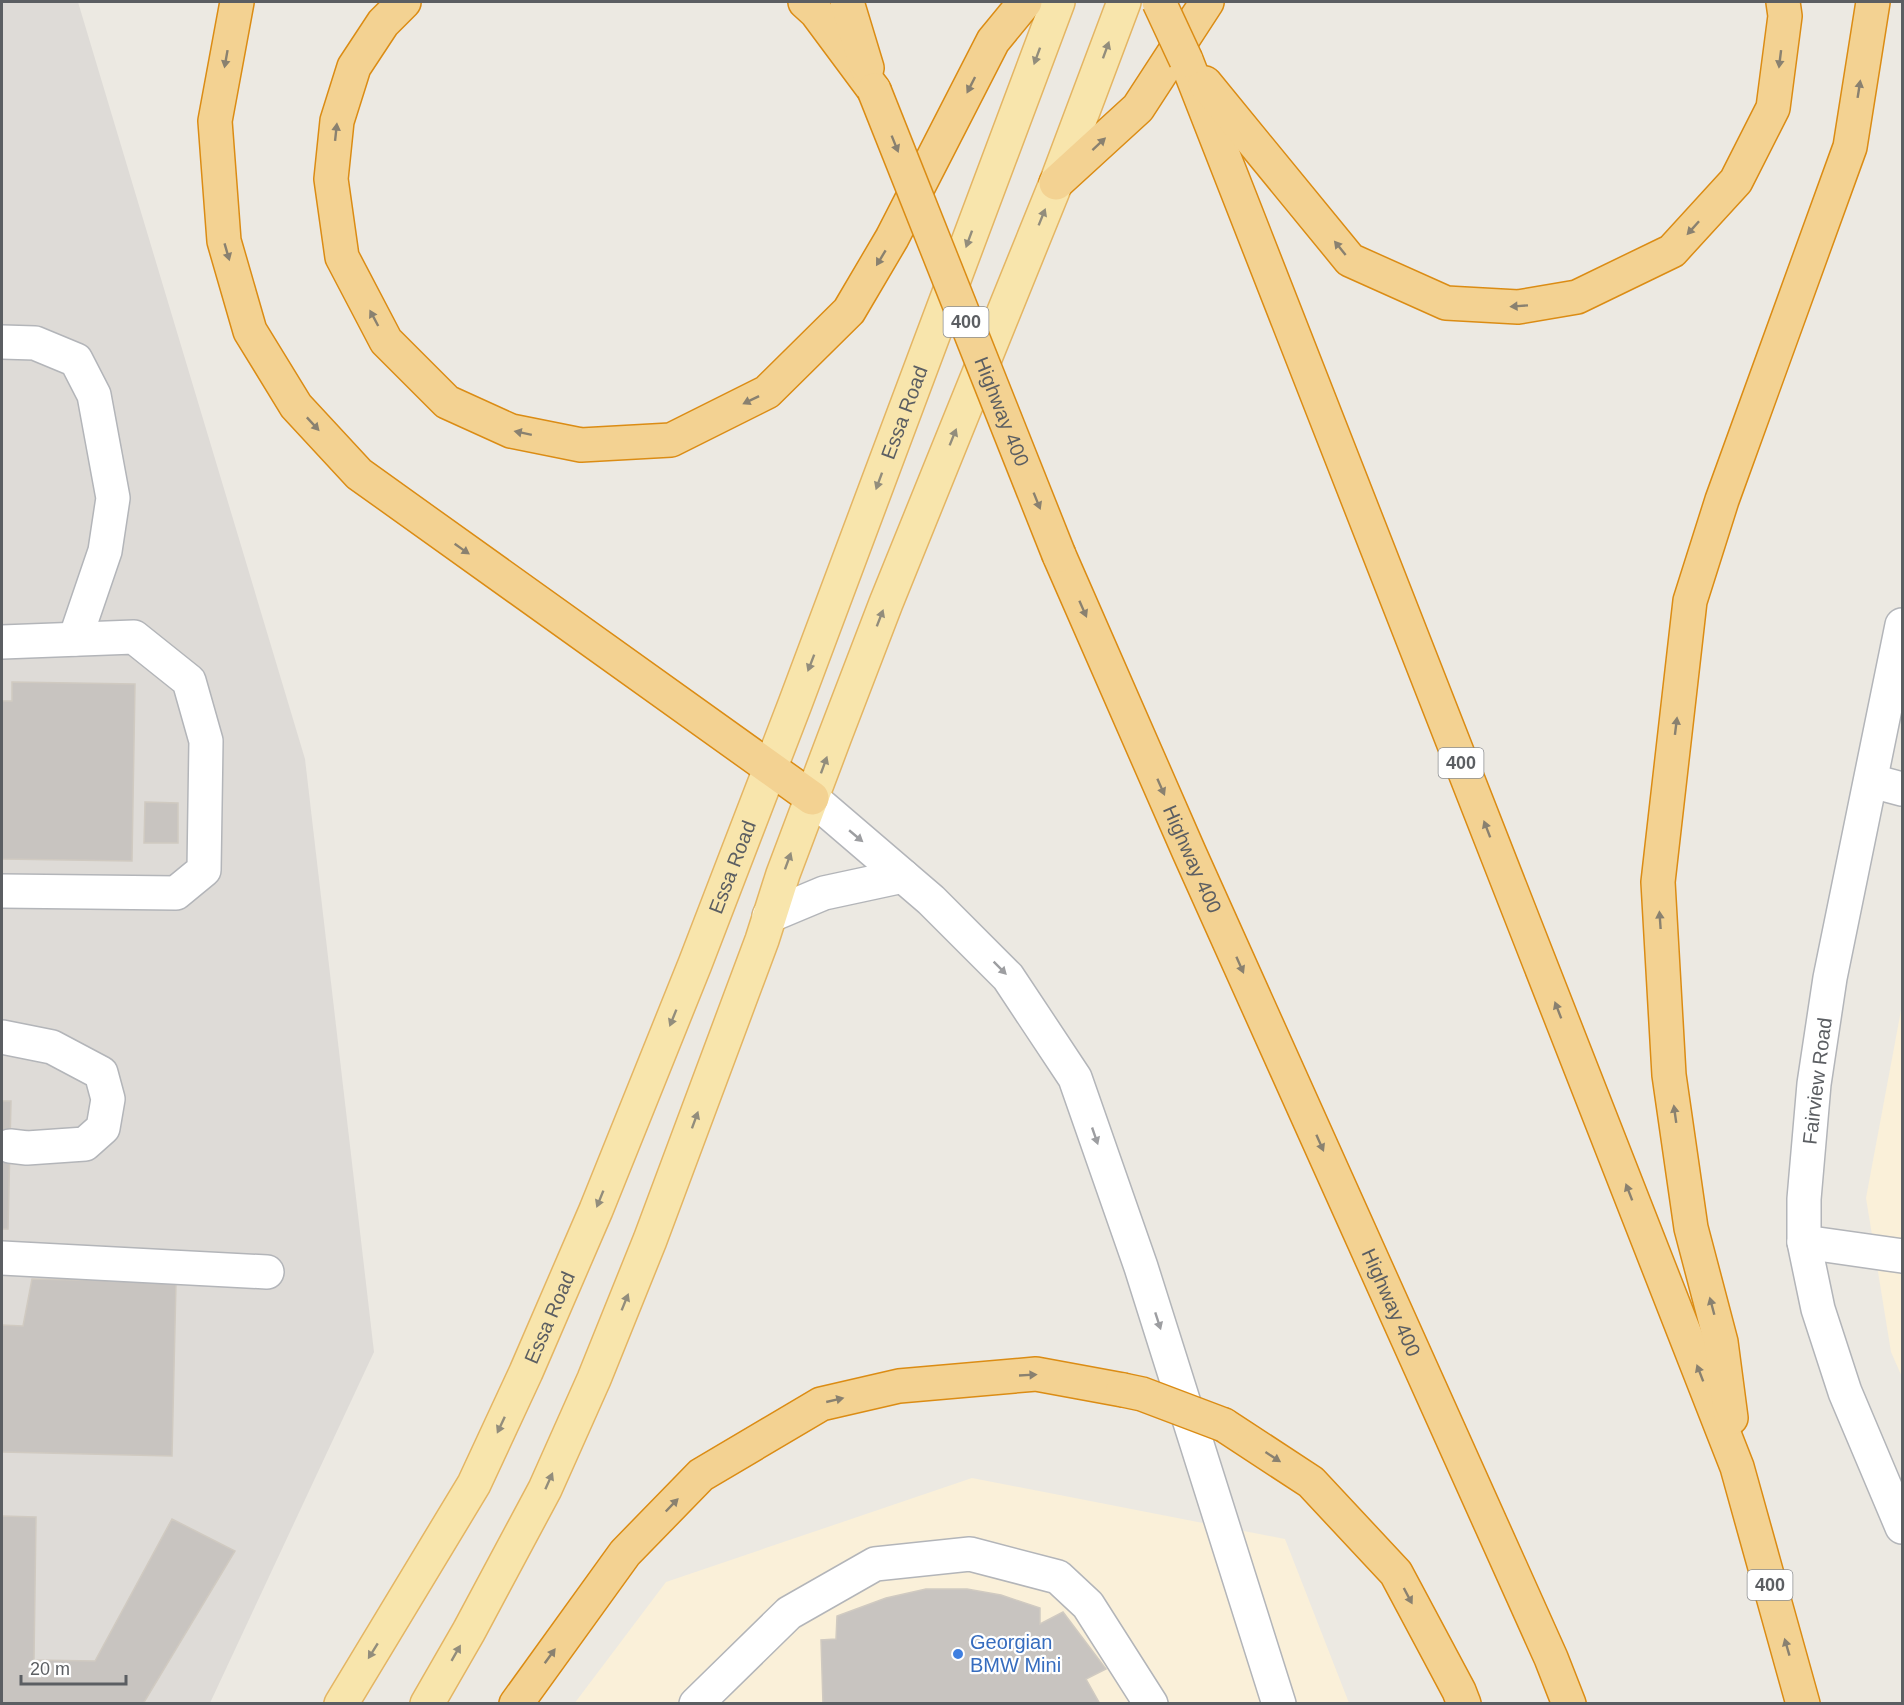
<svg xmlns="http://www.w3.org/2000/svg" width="1904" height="1705" font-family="Helvetica,sans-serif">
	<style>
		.commercial { fill: #faf0d9 }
		.industrial { fill: #dedbd7 }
		.building { fill: #c8c4c0; stroke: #d0cac1; stroke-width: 1.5 }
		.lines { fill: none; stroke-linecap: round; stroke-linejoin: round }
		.minor-casing { stroke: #b3b5b9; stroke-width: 36 }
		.major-casing { stroke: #e4b563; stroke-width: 36 }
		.highway-casing { stroke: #db8c14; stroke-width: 36 }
		.minor { stroke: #fff; stroke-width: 33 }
		.major { stroke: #f8e5ac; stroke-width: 33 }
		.highway { stroke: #f3d292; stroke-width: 33 }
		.highway-bridge-casing { stroke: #db8c14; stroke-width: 36; stroke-linecap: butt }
		.highway-bridge { stroke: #f3d292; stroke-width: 33 }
		.oneway { fill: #928d7c }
		.oneway2 { fill: #898170 }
		.oneway3 { fill: #9d9ea1 }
		.shop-dot { fill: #3f7fe0; stroke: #fff; stroke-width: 2 }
		.labels { text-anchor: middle; stroke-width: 4.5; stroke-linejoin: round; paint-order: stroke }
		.shield { fill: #fff; stroke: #8c8e91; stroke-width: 1.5 }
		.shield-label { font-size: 18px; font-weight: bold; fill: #5b5e62 }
		.street-label { font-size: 20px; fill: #5b5e62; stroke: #fff }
		.shop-label { font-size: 20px; fill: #366cbe; stroke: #fff; text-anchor: start }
	</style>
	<rect width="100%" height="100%" fill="#ece9e2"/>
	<g class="commercial">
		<path d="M1902,1005V1377L1891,1352L1866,1198Z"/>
		<path d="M972,1478L1285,1539L1349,1703L574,1704L666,1582Z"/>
	</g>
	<path class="industrial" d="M2,2H78L305,759L374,1352L210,1703L2,1704Z"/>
	<g class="building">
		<path d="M12,682L135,684L132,861L2,859V701H12Z"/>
		<path d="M145,802L178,803V843H144Z"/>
		<path d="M2,1101H11L8,1229H2Z"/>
		<path d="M32,1279L176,1282L172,1456L2,1452V1325L23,1326Z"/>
		<path d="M2,1516L36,1517L34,1660L95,1661L172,1519L235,1551L143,1704H2Z"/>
		<path d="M926,1589H967L1001,1595L1040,1608V1624L1063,1612L1106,1669L1086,1679L1100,1704H823L821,1640L836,1639L837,1616L886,1598Z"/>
	</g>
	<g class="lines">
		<defs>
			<g id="minor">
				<path d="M2,342L35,343L76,360L94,395L113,498L105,551L75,639"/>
				<path d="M1902,625L1830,978L1814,1084L1804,1199V1242L1818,1309L1845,1392L1902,1527"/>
				<path d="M2,642L134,637L189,681L206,741L204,870L176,893L2,891"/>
				<path d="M1872,781L1902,789"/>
				<path d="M812,798L931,900L1008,977L1075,1078L1141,1267L1279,1704"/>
				<path d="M769,916L824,893L903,876"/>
				<path d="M2,1037L52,1047L101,1073L108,1099L103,1128L85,1144L27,1148L10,1146"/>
				<path d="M1804,1242L1902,1256"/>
				<path d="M2,1258L267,1272"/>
				<path d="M696,1704L789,1613L875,1564L970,1554L1058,1577L1088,1605L1151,1704"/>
			</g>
			<g id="major">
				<path id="s1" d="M341,1704L474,1484L526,1372L596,1210L695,964L795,704L1058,2"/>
				<path d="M427,1704L469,1631L545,1489L594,1379L650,1240L762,940L783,874L835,736L886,603L1056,183L1124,2"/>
			</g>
			<g id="highway">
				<path d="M237,2L215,121L224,241L250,331L296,406L359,474L812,798"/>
				<path d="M404,2L383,23L354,67L337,121L331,179L342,257L386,341L447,402L511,431L581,445L671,440L767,392L849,311L892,238L993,41L1025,2"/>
				<path d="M805,2L816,12L874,90"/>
				<path d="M847,2L867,68"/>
				<path d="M1186,60L1737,1467L1803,1704"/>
				<path d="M1205,83L1350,260L1446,303L1518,307L1577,297L1672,251L1736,181L1773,108L1785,16L1783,2"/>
				<path d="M1056,183L1138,108L1207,2"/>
				<path id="s2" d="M1059,555L1189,852L1551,1658L1569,1704"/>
				<path d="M1731,1418L1721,1342L1691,1228L1669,1075L1658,882L1690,601L1722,500L1850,147L1873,2"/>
				<path d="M1224,1425L1311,1482L1396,1573L1459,1691L1464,1704"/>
				<path d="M516,1704L625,1553L701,1475L821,1404L899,1386L1036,1374L1123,1390"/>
			</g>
		</defs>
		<use href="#minor" class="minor-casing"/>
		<use href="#major" class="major-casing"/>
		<use href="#highway" class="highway-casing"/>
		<use href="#minor" class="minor"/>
		<use href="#major" class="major"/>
		<use href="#highway" class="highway"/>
		<defs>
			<g id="highway-bridge">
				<path d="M1159,2L1186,60"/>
				<path id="s3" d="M874,90L1059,555"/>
				<path d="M1123,1390L1142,1394L1224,1425"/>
			</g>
		</defs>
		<use href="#highway-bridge" class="highway-bridge-casing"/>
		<use href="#highway-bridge" class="highway-bridge"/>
	</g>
	<defs><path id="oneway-solid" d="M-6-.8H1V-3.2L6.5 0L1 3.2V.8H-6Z" transform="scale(1.5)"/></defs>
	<g class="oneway">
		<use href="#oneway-solid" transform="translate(1106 50) rotate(-70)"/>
		<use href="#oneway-solid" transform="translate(1037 56) rotate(110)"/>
		<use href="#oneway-solid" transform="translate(1042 217) rotate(-68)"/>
		<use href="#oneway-solid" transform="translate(969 239) rotate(110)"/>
		<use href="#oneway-solid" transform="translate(953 437) rotate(-68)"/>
		<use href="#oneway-solid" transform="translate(879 481) rotate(110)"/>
		<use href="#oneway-solid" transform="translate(880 618) rotate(-69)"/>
		<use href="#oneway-solid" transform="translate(811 663) rotate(111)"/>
		<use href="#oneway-solid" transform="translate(824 765) rotate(-70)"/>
		<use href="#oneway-solid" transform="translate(788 861) rotate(-70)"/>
		<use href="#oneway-solid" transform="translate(673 1018) rotate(112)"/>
		<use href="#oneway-solid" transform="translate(695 1120) rotate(-70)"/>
		<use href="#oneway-solid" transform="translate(600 1199) rotate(112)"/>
		<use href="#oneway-solid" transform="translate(625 1302) rotate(-68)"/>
		<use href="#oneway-solid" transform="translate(501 1425) rotate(115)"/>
		<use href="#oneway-solid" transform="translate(549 1481) rotate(-66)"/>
		<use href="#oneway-solid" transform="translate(373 1651) rotate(122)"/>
		<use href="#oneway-solid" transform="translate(456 1653) rotate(-60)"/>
	</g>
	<g class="oneway2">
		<use href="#oneway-solid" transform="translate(226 59) rotate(100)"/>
		<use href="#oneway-solid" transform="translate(1780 59) rotate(97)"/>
		<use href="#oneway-solid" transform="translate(971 85) rotate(117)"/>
		<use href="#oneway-solid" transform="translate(1859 89) rotate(-81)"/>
		<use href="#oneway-solid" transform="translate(336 132) rotate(-84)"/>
		<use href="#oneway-solid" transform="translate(895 144) rotate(68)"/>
		<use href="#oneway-solid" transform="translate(1099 144) rotate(-43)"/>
		<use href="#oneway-solid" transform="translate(1693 228) rotate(132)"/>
		<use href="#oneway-solid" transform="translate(1340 248) rotate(-129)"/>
		<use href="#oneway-solid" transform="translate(227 252) rotate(74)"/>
		<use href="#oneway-solid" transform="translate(881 258) rotate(121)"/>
		<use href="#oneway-solid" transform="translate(1519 306) rotate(176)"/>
		<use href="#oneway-solid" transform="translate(374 318) rotate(-118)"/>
		<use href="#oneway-solid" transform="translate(751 400) rotate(154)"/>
		<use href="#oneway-solid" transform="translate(313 424) rotate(47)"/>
		<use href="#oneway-solid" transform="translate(523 433) rotate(-168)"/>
		<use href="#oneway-solid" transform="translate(1037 501) rotate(68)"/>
		<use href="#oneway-solid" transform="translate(462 549) rotate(35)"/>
		<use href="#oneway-solid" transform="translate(1083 609) rotate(66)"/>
		<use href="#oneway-solid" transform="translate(1676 726) rotate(-83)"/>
		<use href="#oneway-solid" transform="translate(1161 787) rotate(66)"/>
		<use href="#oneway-solid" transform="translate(1487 829) rotate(-111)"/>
		<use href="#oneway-solid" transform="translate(1660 920) rotate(-94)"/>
		<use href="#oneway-solid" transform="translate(1240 965) rotate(66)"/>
		<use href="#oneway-solid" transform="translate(1558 1010) rotate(-111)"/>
		<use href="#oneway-solid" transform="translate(1675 1114) rotate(-98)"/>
		<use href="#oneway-solid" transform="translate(1320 1143) rotate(66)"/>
		<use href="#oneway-solid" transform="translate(1629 1192) rotate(-111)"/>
		<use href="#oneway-solid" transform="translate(1712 1306) rotate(-105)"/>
		<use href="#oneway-solid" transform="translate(1700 1373) rotate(-111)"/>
		<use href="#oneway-solid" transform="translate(1028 1375) rotate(-3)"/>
		<use href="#oneway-solid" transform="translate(835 1400) rotate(-13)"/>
		<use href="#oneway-solid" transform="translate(1273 1457) rotate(33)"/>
		<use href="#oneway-solid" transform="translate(672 1505) rotate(-46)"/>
		<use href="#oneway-solid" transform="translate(1408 1596) rotate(62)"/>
		<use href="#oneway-solid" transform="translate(1787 1647) rotate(-106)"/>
		<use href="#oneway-solid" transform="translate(550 1656) rotate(-54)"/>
	</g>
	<g class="oneway3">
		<use href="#oneway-solid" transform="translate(856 836) rotate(40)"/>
		<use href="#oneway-solid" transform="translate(1000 968) rotate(45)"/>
		<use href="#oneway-solid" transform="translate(1095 1136) rotate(71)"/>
		<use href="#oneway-solid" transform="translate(1158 1321) rotate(72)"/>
	</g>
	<circle class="shop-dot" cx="958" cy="1654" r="6"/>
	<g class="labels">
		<g class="shield">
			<rect x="943.5" y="307" width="45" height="30" rx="4.5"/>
			<rect x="1438.5" y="748" width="45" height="30" rx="4.5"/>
			<rect x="1747.5" y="1570" width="45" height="30" rx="4.5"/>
		</g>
		<g class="shield-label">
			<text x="966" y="328">400</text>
			<text x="1461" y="769">400</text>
			<text x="1770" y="1591">400</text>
		</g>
		<g class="street-label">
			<text dy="7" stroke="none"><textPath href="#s3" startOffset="346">Highway 400</textPath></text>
			<text dy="7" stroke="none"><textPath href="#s1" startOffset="1412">Essa Road</textPath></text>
			<text dy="7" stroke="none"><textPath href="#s2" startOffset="332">Highway 400</textPath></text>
			<text dy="7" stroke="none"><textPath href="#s1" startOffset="926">Essa Road</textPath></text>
			<text transform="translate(1817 1081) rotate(-83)" y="7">Fairview Road</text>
			<text dy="7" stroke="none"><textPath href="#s2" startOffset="818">Highway 400</textPath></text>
			<text dy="7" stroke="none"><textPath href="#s1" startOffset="440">Essa Road</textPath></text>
		</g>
		<g class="shop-label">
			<text x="970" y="1649">Georgian<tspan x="970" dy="23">BMW Mini</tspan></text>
		</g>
	</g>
	<rect width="1904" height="1705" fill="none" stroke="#5b5e62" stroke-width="6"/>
	<path d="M21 1675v9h105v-9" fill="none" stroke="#5b5e62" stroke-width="3"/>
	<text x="30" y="1675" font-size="18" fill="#5b5e62" stroke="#ffffff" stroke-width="4.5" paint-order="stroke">20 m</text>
</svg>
